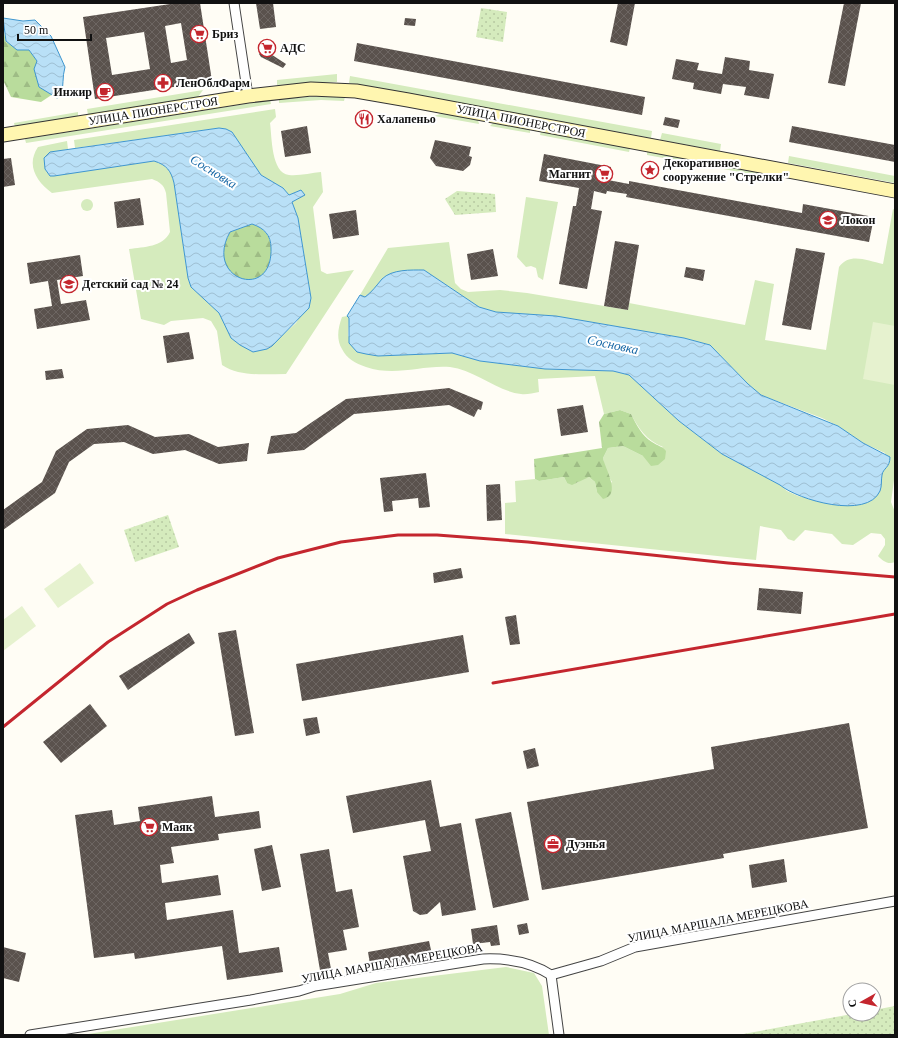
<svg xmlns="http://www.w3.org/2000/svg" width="898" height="1038" font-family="'Times New Roman',serif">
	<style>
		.grass { fill: #d5ebbd }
		.forest { fill: url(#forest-firs) }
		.park { fill: url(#park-dots) }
		.pitch { fill: #e6f2cf }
		.water { fill: url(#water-waves); stroke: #3f96cf; fill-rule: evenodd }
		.building { fill: url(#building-cross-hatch); fill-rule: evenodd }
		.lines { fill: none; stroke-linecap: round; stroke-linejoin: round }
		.street-casing { stroke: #444; stroke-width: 11 }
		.secondary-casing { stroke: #333; stroke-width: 15 }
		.street { stroke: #fff; stroke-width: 9 }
		.secondary { stroke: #fff6b0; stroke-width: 13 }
		.rail { stroke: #c4262e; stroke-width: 3 }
		.labels { text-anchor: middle; stroke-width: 4; stroke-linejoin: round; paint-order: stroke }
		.poi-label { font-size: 12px; font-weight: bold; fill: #111; stroke: #fff; text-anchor: start }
		.street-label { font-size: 12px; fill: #111; stroke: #fff }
		.water-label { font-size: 13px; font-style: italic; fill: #1768a6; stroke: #fff }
	</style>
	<defs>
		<pattern id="forest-firs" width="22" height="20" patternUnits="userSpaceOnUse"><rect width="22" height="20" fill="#b9dc9c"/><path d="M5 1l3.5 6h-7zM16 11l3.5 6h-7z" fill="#9ebc85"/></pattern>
		<pattern id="park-dots" width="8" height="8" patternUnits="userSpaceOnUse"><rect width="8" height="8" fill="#d5ebbd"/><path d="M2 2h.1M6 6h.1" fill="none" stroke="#b6c8a1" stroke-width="1.8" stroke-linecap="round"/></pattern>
		<pattern id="water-waves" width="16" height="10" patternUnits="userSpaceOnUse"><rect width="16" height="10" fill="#b9e0f7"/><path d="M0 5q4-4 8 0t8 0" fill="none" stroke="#9ebfd3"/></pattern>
		<pattern id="building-cross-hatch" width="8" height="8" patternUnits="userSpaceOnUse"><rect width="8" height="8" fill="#5a524d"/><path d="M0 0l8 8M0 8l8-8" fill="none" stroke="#6d6662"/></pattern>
	</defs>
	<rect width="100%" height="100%" fill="#fffdf5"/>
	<g class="grass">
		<path d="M337,74V82L277,85V80Z"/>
		<path d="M350,76L652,131L651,138L349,83Z"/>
		<path d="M203,90L198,97L88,115L87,109Z"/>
		<path d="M321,96L345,97L344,101L321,100L279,103V99Z"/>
		<path d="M270,100L271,104L26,143L25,139Z"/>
		<path d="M275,109L276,117L270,123C272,137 271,173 289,175C299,176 311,173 321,172L323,192L313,207L321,271L327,274L354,270L286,374C264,374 240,377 222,365L217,331L211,321L203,318L171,321L164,325L141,319L129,249C144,247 163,247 170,232L166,193C164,185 160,182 152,179L52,193C36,181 26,165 38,147L67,141L68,149L50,153L44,158L45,169L50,176L154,161C167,165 171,171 174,183L188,278L191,287L219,313L226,327L267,349L296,323L311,298L298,218L292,202L301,190L289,195L283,188L261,175L255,168L232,132L226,129L219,128L75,148L74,140Z"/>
		<path d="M78,112V116L15,127L14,123Z"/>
		<path d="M443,113L478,120L479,124L434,116Z"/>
		<path d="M493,123L530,130V133L490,126Z"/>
		<path d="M541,131L630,148L629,152L540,135Z"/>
		<path d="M662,133L721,144L720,151L660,140Z"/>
		<path d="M647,151L768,173L767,177L647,155Z"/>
		<path d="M789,156L895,176V183L788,163Z"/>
		<path d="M526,197L558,202L543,280L538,277L536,268L531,266L526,267L517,257Z"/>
		<circle cx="87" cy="205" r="6"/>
		<path d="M893,209L895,210V473L891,502L895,512V562C888,565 883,561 878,556L885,545V539L881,534L871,533L853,545L842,544L832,534L805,530L794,541L788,539L781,530L760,526L756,560L505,534V503L516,502L515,481L535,479L539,481L564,477L567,483H577L582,479L589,477L595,482L597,492L612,482L605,470L603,458L608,448L623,446L643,456L663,447C646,440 639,429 631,414L620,410L604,414L595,376L538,379L539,392C533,393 526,395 521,394C496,391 475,370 450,367C420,365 396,377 366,367C355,363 347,359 342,349C336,339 338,328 342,317L347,316L349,318L348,336L378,356L452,353L480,361L545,369L613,371L629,375L679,421L722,454L780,485L787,491L798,496L833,505L881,481L885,453L863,443L838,426L822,418L761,395L748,384L710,345L684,338L556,316L496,312L479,307L424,270L392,273L383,278L373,291L364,297L360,295L388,248L449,242L455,283L461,289L468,292L500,290L527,293L628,310L629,303L745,325L755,280L774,284L765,340L826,350L839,267C850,252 867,261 883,264Z"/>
		<path d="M506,967L534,973L542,986L549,1035H82L340,994L376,983Z"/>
	</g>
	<g class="forest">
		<path d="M3,28L6,42L20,50H29L37,61L45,90L53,94L41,102L11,97L3,80Z"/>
		<path d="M252,224C264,228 271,235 271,249C273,302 203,281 230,232Z"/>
		<path d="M620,410L631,414C636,424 642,436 652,442C658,446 662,446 666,451L665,459L658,465L651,466L643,456L623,446L608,448L603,458C605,469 622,495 603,499L597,492L595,482L589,477L572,485L567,483L564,477L539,481L535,479L534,459L602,448L599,422L604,414Z"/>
	</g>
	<g class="park">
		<path d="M481,8L507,12L503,42L476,37Z"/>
		<path d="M457,191L495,194L496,212L455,215L445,199Z"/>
		<path d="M168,515L179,547L135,562L124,530Z"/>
		<path d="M895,1006V1035H738L852,1014H874V1010Z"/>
	</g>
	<g class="pitch">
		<path d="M873,322L895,326V385L863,379Z"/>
		<path d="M80,563L94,583L58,608L44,589Z"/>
		<path d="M22,606L36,626L3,651V620Z"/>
	</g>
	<g class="water">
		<path d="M3,18L23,21L35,20L51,36L65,67C62,77 64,86 61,96L57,98L39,87L34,69L37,61L29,50H17L6,41Z"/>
		<path d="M219,128L226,129L232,132L261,175L283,188L289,195L301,190L305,195L292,202L298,218L311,298L309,308L272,346L267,349L253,352L240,345L231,338L219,313L191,287L188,278L174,183C171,171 167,165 154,161L54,176H50L45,169L44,158L50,152ZM252,224C264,228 271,235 271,248C273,302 203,280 230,232Z"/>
		<path d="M424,270L479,307L496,312L556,316L684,338L710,345L748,384L761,395L838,426L863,443L890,457C890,468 883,468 882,475C881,480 882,486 880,491C867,520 798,500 780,485L722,454L679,421L629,375L613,371L545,369L480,361L452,353L378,356L366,354L357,352L349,343V318L347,316L360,295L365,297C372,292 376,286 382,279C392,269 411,270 424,270Z"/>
	</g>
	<g class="building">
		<path d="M177,3H200L212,81L95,99L83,17ZM181,23L187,60L171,63L165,26ZM144,32L150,69L112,75L106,38Z"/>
		<path d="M256,3H273L276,27L260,29Z"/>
		<path d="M618,3H635L627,46L610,42Z"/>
		<path d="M844,3H861L845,86L828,83Z"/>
		<path d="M405,18L416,19L415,26L404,25Z"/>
		<path d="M357,43L645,97L642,115L354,61Z"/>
		<path d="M263,49L286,64L283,68L261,57L259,54Z"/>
		<path d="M725,57L750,61L749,70L774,74L769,99L744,95L746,87L723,84L721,94L693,89L694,83L672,79L676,59L699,63L697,70L722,74Z"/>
		<path d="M369,115L370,126L361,127L360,117Z"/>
		<path d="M665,117L680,120L678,128L663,125Z"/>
		<path d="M307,126L311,153L285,157L281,131Z"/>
		<path d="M792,126L895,145V162L789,142Z"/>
		<path d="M435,140L471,147L469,156L472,157L470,165L463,171L436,166L430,158Z"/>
		<path d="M544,154L611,167L608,180L629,184V181L802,213L803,204L874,217L869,242L626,197L627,194L607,191L606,194L594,191L591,209L602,211L587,289L559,284L573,206H576L579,188L539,181Z"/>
		<path d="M11,158L15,185L3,187V159Z"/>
		<path d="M140,198L144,225L117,228L114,202Z"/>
		<path d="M356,210L359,235L333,239L329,214Z"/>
		<path d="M615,241L639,245L628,310L604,306Z"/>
		<path d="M796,248L825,253L811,330L782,325Z"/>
		<path d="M493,249L498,276L471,280L467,254Z"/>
		<path d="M80,255L83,276L57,280L61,304L86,300L90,320L37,329L34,309L52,306L48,281L30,284L27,263Z"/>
		<path d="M686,267L705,270L703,281L684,277Z"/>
		<path d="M189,332L194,359L167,363L163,336Z"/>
		<path d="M62,369L64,378L46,380L45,371Z"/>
		<path d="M449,388L483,402L481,410L478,409L474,417L449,405L354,414L304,450L267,454L271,436L296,433L346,399Z"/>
		<path d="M583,405L588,432L561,436L557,409Z"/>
		<path d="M128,425L155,437L189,434L218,447L249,443L247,461L219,464L185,450L153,454L124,442L94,444L69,462L55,493L3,530V510L42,482L56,451L87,429Z"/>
		<path d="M426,473L430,507L419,508L418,498L392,501L393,511L384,512L380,478Z"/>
		<path d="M500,484L502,520L487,521L486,485Z"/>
		<path d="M461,568L463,578L434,583L433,573Z"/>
		<path d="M759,588L803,592L801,614L757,610Z"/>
		<path d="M516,615L520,644L510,645L505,617Z"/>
		<path d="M236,630L254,733L235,736L218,633Z"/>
		<path d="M189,633L195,643L128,690L119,676Z"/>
		<path d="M463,635L469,672L302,701L296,664Z"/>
		<path d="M90,704L107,726L61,763L43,742Z"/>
		<path d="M317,717L320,733L306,736L303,719Z"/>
		<path d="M849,723L868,828L723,854L724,858L542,890L527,802L714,769L711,747Z"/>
		<path d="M535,748L539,766L527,769L523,751Z"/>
		<path d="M431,780L440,827L461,823L476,910L442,916L440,902L427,914L420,915L413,911L403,856L431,851L425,820L353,833L346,796Z"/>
		<path d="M212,796L215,817L259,811L261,828L218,834L219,840L171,847L174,863L160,865L162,883L218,875L221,895L165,903L167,920L233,910L239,953L279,947L283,972L227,980L222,946L135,959L134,953L94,958L75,815L112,810L114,825L140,821L138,807Z"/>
		<path d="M511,812L529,900L493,908L475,819Z"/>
		<path d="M272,845L281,887L262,891L254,849Z"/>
		<path d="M329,849L336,892L352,889L359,927L343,930L347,950L328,953L332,974L321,976L300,854Z"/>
		<path d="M784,859L787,882L752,888L749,865Z"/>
		<path d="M527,923L529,933L519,935L517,925Z"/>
		<path d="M497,925L500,945L491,946L490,942L473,944L471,929Z"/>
		<path d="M429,941L433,959L371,970L368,952Z"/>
		<path d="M3,947L26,953L19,982L3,978Z"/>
	</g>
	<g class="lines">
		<defs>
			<g id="street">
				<path d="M234,3L248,96"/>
				<path d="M551,975L559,1035"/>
				<path d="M30,1035L251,1000L299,991L315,986L483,959C507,958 531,962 551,975L601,961L635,947L895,901"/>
			</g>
			<path id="secondary" d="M3,135L248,96L311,89L356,91L408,100L895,191"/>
		</defs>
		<use href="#street" class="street-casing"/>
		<use href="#secondary" class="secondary-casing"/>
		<use href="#street" class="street"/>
		<use href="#secondary" class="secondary"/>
		<g class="rail">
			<path d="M493,683L895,614"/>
			<path d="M3,727L108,642L167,604L197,590L278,558L341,542L398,535H437L528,542L728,563L895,577"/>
		</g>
	</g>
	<defs>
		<symbol id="supermarket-ring" viewBox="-11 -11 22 22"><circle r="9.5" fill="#fff" stroke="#c4262e" stroke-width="1.5"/><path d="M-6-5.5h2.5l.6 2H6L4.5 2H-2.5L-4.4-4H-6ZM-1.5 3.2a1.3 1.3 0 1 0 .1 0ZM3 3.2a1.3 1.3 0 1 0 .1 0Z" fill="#c4262e"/></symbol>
		<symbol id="pharmacy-ring" viewBox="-11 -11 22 22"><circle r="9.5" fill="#fff" stroke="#c4262e" stroke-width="1.5"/><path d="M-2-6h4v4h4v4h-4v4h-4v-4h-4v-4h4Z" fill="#c4262e"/></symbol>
		<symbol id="cafe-ring" viewBox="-11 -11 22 22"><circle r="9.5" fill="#fff" stroke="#c4262e" stroke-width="1.5"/><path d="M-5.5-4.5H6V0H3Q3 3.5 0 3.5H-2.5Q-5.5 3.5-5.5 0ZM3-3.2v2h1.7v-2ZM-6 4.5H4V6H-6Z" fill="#c4262e"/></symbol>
		<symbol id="restaurant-ring" viewBox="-11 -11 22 22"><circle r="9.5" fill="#fff" stroke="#c4262e" stroke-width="1.5"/><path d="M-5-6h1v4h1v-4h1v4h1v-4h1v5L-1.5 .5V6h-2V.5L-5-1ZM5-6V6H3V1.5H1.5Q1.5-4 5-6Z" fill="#c4262e"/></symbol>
		<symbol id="sight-ring" viewBox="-11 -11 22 22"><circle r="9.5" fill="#fff" stroke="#c4262e" stroke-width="1.5"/><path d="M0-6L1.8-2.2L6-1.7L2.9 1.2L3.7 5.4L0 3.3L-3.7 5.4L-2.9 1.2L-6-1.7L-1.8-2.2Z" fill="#c4262e"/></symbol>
		<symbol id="university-ring" viewBox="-11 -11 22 22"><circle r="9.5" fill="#fff" stroke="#c4262e" stroke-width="1.5"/><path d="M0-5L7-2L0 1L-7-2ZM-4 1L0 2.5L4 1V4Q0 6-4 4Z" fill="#c4262e"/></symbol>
		<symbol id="school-ring" viewBox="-11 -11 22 22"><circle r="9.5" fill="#fff" stroke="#c4262e" stroke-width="1.5"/><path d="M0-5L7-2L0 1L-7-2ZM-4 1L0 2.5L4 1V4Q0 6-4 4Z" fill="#c4262e"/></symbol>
		<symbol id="office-ring" viewBox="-11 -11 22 22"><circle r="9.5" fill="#fff" stroke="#c4262e" stroke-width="1.5"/><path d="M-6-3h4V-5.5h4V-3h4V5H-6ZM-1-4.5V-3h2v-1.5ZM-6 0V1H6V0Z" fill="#c4262e"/></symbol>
	</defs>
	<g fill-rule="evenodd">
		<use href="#supermarket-ring" x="189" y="24" width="20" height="20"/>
		<use href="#supermarket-ring" x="257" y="38" width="20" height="20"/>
		<use href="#pharmacy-ring" x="153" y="73" width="20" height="20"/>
		<use href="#cafe-ring" x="95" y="82" width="20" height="20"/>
		<use href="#restaurant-ring" x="354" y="109" width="20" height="20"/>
		<use href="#sight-ring" x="640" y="160" width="20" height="20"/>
		<use href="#supermarket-ring" x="594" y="164" width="20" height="20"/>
		<use href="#university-ring" x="818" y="210" width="20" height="20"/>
		<use href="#school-ring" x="59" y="274" width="20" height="20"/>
		<use href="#supermarket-ring" x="139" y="817" width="20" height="20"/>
		<use href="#office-ring" x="543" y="834" width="20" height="20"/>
	</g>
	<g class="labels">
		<g class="poi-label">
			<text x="212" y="38">Бриз</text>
			<text x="280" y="52">АДС</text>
			<text x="176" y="87">ЛенОблФарм</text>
			<text x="92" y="96" text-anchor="end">Инжир</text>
			<text x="377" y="123">Халапеньо</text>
			<text x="663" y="167">Декоративное<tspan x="663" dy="14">сооружение "Стрелки"</tspan></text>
			<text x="591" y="178" text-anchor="end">Магнит</text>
			<text x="841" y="224">Локон</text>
			<text x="82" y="288">Детский сад № 24</text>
			<text x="162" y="831">Маяк</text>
			<text x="566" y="848">Дуэнья</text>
		</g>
		<g class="street-label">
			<text transform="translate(153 111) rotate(-9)" y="4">УЛИЦА ПИОНЕРСТРОЯ</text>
			<text transform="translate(521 121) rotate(11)" y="4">УЛИЦА ПИОНЕРСТРОЯ</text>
			<text transform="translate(718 921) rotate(-11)" y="4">УЛИЦА МАРШАЛА МЕРЕЦКОВА</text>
			<text transform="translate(392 963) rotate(-10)" y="4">УЛИЦА МАРШАЛА МЕРЕЦКОВА</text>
		</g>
		<g class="water-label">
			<text transform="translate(214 171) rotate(32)" y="5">Сосновка</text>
			<text transform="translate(613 344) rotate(12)" y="5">Сосновка</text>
		</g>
	</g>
	<rect width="898" height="1038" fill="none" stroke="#111111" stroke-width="8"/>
	<g transform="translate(862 1002) rotate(262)"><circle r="19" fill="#ffffff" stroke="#a0a0a0"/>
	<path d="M0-3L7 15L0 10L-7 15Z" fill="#c4262e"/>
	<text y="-6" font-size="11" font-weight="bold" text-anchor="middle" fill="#111111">С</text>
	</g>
	<path d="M18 34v6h73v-6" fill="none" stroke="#111111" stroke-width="2"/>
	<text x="24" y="34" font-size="12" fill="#111111" stroke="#ffffff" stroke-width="3" paint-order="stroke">50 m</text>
</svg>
